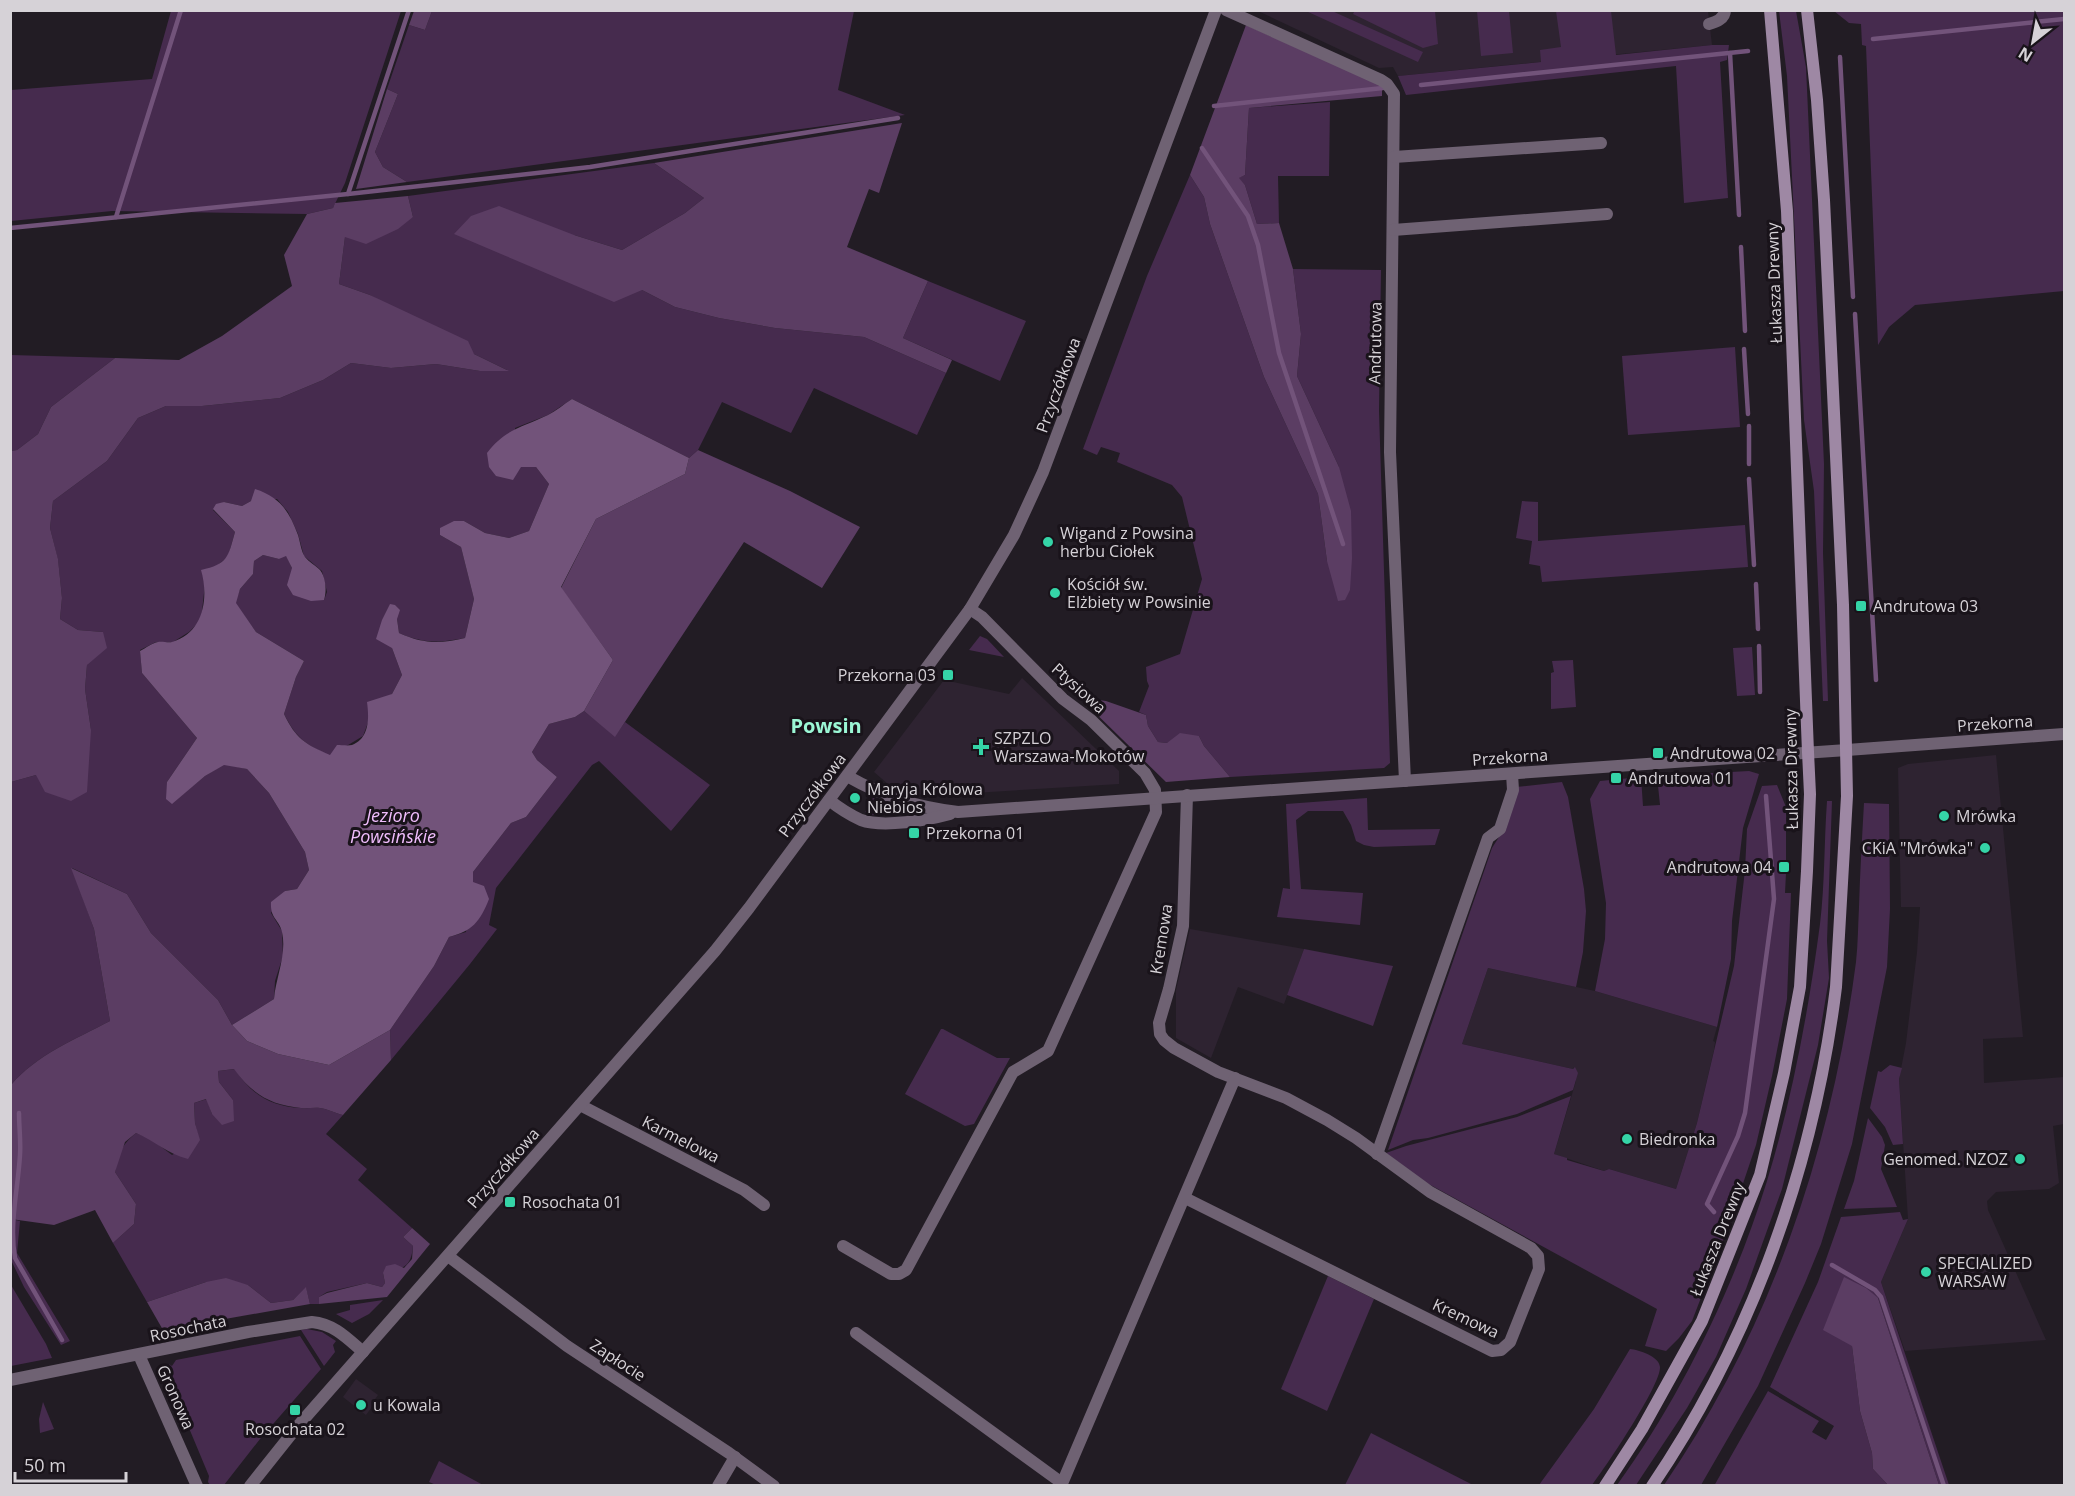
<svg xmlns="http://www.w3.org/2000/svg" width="2075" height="1496" font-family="'Open Sans',sans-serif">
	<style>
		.built { fill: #2e2331 }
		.green { fill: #462b4e }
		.forest { fill: #5b3d63 }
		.water { fill: #72537a }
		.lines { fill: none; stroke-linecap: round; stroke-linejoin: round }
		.stream { stroke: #72537a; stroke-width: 4.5 }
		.minor { stroke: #6f6273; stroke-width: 12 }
		.tertiary { stroke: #6f6273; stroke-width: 12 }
		.secondary { stroke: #9e88a4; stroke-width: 12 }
		.poi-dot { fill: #35d4a7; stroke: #19131a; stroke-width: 2 }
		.labels { text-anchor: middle; stroke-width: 6; stroke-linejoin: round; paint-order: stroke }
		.street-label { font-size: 16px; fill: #d6d2d7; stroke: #19131a }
		.poi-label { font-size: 16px; fill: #d6d2d7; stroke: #19131a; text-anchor: start }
		.water-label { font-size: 18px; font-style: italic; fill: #f0bdfd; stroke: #19131a }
		.quarter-label { font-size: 20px; font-weight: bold; fill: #9bf7d5; stroke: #19131a }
	</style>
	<rect width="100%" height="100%" fill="#221c24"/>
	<g class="built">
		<path d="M1258,11H1708L1712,45L1398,76L1393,67L1379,68Z"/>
		<path d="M1022,678L1119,771V784L925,796L888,784L874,772L944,680L1009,694Z"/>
		<path d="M1996,755L2023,1037L1983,1039L1984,1083L2064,1077V1124L2053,1126L2059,1183L2049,1189L1996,1192L1987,1201L1988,1210L2046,1340L1905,1351L1881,1282L1908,1219L1899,1079L1906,1043L1917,952L1920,907H1901L1898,768L1908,764Z"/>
		<path d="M1190,929L1304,949L1284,1004L1238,987L1211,1058L1176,1038V990Z"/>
		<path d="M1488,968L1595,991L1717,1027L1713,1041L1715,1042L1714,1050L1697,1123L1676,1189L1609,1169L1604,1171L1554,1154L1576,1081L1574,1067L1573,1069L1462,1044Z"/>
		<path d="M356,1379L378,1395L373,1402L374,1404L366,1415L343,1397Z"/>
	</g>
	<g class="green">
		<path d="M1355,10L1435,11L1438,44L1423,48L1353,14Z"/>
		<path d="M171,11H401L345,183L333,208L307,214L112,211L11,221V90L152,79Z"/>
		<path d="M432,11H854L838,90L905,115L407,182L383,167L375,152L398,94L387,89L409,25L425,30Z"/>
		<path d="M1306,11H1332L1423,52L1418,62Z"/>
		<path d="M1477,11H1509L1513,53L1481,56Z"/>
		<path d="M1556,11H1611L1616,55L1712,45H1729L1727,60L1720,62L1728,198L1684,203L1676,66L1406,95L1398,76L1541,62L1540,50L1561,47Z"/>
		<path d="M1779,11H1796L1806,67L1824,464L1823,553L1828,701H1823L1814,491L1804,420L1787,76Z"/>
		<path d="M1834,11H2064V291L1915,305L1889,327L1878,345L1866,46L1862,45L1861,24L1849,23Z"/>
		<path d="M1330,102L1329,176H1278L1279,223L1257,224L1245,185L1238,178L1245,175L1249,108Z"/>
		<path d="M654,163L704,198L685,213L622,250L574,235L642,290L675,307L719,318L775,328L864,337L946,373L917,435L814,388L791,433L722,402L698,450L689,458L572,399L548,415L515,428L520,467H536L549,484L529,531L509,538L485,533L464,521L440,535L461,547L474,599L465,638C438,643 425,644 399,633L395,605L392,648L402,675L392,694L369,720L363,736L330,756C305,744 297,739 284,714L296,677L304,661L256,632L235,603L240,589L253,574L254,561L263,555L279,559L286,555L292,568L324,600L327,592L322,571L304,556L298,534L288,512L277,499L251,501L242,506L224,502L213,510L235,532L228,557L215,567L205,584L201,620L189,632L173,642H156L140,650L142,673L197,738L167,782L172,803L205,776L224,764L247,769L269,793L305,852L309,870L297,889L285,891L271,913L282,931L283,956L275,981L274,999L232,1025L218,1000L151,933L127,894L72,868L94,929L110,1021C76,1039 36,1055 11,1085V782L36,775L91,730L85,689L87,665L103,632L78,630L60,619L62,598L58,560L50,528L53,501L107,461L138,418L166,406H202L280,398L323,380L351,363L391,368L436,364L480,371L507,370L474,354L370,295L339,284L345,237L413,217L408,196Z"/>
		<path d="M1190,175L1204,197L1210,224L1264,377L1318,494L1327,561L1339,467L1297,376L1301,334L1293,269L1381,270L1379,411L1390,763L1384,768L1230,777L1204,746L1199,736L1167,743L1158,742L1148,726L1146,715L1139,712L1149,686L1147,681L1146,667L1180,654L1202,579L1182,497L1172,485L1117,462L1120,453L1101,447L1097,455L1083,449L1147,276Z"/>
		<path d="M928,281L1026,321L1000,381L903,338Z"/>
		<path d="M1735,347L1740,427L1628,435L1622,356Z"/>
		<path d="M11,355L115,358L51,407L38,434L17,450L11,451Z"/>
		<path d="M1522,501L1538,502V541L1745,525L1748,567L1542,582L1540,566L1529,564L1532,541L1516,538Z"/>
		<path d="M980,636L987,639L1004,657L969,650Z"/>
		<path d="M1752,647L1755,695L1737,696L1733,648Z"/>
		<path d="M1573,660L1576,707L1551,709V673L1554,672L1552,661Z"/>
		<path d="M584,711L615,736L625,722L710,785L671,831L599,761L592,765L496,888L489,925L497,929L470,964L391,1060L390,1030L434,966L449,937L466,932L473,882V872L511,823L526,817L557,777L537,760L532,752L549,724L575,717Z"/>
		<path d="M1749,771L1759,774L1743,828L1732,921L1731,959L1717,1027L1595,991L1605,939L1606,903L1590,799L1600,781L1641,777L1643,806L1660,805L1657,776Z"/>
		<path d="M1562,782L1568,797L1584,889L1586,911L1583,952L1576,987L1488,968L1462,1044L1573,1069L1575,1067L1578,1073L1573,1090L1517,1114L1428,1138L1413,1140L1388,1150L1492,848L1504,829L1516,787Z"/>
		<path d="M1777,785L1786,807V861H1783L1782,872L1786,873L1785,893H1791L1787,999L1772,1076L1756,1145L1729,1225L1692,1321L1679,1338L1666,1351L1645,1346L1657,1309L1425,1182L1386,1153L1406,1146L1517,1117L1571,1096L1554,1154L1567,1158V1160L1604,1171L1609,1169L1676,1189L1697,1123L1734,966L1745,870L1747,829L1762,786Z"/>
		<path d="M873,798L904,810L906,813L902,815H872L865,812Z"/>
		<path d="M1367,798L1368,830L1440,829L1435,845L1374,847L1364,845L1356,841L1351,825L1343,811H1308L1296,820L1301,889L1363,893L1360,925L1277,917L1283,888L1290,889L1286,804Z"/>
		<path d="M1827,801H1832L1827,941L1829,978L1818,1045L1782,1189L1746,1289L1716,1357L1687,1408L1636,1485H1617C1681,1397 1735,1285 1767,1181C1792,1100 1809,1008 1820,924C1825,883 1824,842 1827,801Z"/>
		<path d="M1864,803L1889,804L1890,909L1887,967L1852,1144L1821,1244L1805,1283L1758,1386L1701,1485H1664C1770,1330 1832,1148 1856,962C1858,944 1858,925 1859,907C1860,873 1862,838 1864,803Z"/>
		<path d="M1304,949L1393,966L1373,1026L1287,995Z"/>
		<path d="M941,1029H943L997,1058H1010L974,1124L965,1126L905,1094Z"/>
		<path d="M1890,1065L1902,1068L1899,1079L1903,1144L1893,1145L1885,1127L1870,1108L1878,1071L1881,1072Z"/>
		<path d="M235,1069C251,1095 271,1106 301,1108C307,1109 314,1107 320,1108C328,1109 335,1113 343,1115L326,1134L367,1169L358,1180L412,1228L403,1237L413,1246C411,1269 402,1268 383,1273L385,1283L382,1287L367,1283L327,1292L319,1297V1304H310L306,1288L293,1300L271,1303L248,1285L206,1282L147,1302L113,1243L134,1224L136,1204L115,1172C119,1154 121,1145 136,1133L151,1139L172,1155L199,1140L195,1123L194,1103L207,1099L212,1114L233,1100L219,1082L218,1071Z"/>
		<path d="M1868,1118L1882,1137L1885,1145L1881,1169L1897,1207L1844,1209L1854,1181Z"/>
		<path d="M1900,1212L1903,1220L1908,1219L1881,1282L1949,1485H1939L1938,1482L1878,1298L1852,1346L1860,1411L1872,1453L1873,1469L1888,1485L1714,1486L1768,1391L1819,1421L1812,1432L1826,1440L1834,1426L1770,1387L1818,1282L1841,1217Z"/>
		<path d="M11,1219L20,1221L17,1253L70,1341L61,1345L24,1287L11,1260Z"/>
		<path d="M1328,1276L1374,1299L1327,1411L1281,1389Z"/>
		<path d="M11,1285L46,1344L52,1358L11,1366Z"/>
		<path d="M383,1300L369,1314L352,1323L336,1314L350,1310V1305Z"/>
		<path d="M307,1329L322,1332L336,1341L333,1345L335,1352L324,1366L301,1330Z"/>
		<path d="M300,1336L321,1369L260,1439L224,1485H210L208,1482L209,1476L166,1373L169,1364L172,1366L176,1360Z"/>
		<path d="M1630,1349C1639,1350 1659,1356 1660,1367C1661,1385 1605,1468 1592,1485H1539L1594,1409Z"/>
		<path d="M43,1402L54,1429L40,1433L39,1419Z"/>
		<path d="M1371,1433L1473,1485H1345Z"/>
		<path d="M439,1461L483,1485H436L429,1482Z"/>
	</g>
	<g class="forest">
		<path d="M414,11H432L425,30L409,25Z"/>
		<path d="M1246,25L1382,86V96L1249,108L1245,175L1239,178L1245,185L1257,224L1279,223L1293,269L1301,334L1297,376L1339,467L1351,511L1352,558L1350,590L1345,600L1338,601L1327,561L1318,494L1264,377L1210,224L1204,197L1190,175Z"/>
		<path d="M387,89L398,94L375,152L383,167L407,182L356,189Z"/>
		<path d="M902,123L879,193L869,189L847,247L928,281L903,338L952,360L946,373L864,337L775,328L719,318L675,307L642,290L614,302L454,234L471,216L499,206L574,235L622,250L685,213L704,198L654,163Z"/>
		<path d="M408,196L413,217L398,229L366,244L345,237L339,284L370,295L468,341L474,354L509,371H480L436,364L391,368L351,363L323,380L280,398L202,406H166L138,418L107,461L53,501L50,528L58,559L62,598L60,619L78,630L103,632L107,648L87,665L85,689L91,730L87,792L71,801L45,792L36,775L11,782V451L17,450L38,434L51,407L115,358L179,360L222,336L292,286L284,255L307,214L333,208L335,203Z"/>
		<path d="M698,450L790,491L860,527L822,588L744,542L615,737L584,711L613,660L561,588L596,519L685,474L689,458Z"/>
		<path d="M1079,697L1106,701L1146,715L1148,726L1158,742L1167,743L1180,733L1199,736L1204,746L1230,777L1166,782Z"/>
		<path d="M71,868L127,894L151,933L218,1000L232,1025L247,1041L278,1054L329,1065L390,1030L391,1060L343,1115C335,1113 328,1109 320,1108C314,1107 307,1109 301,1108C270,1105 252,1094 234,1069L218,1071L219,1082L233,1100L234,1121L222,1125L212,1114L206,1099L194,1103L195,1123L200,1140L188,1159C168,1154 155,1141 136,1133L125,1142L115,1172L136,1204L134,1224L113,1243L95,1210L54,1225L11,1219V1085C36,1055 76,1039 110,1021L94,929Z"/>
		<path d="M412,1228L430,1244L387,1297L319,1304V1297L327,1293L367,1283L382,1287L385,1283L383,1273L386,1266L395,1264L404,1268L412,1259L413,1246L403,1237Z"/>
		<path d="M1844,1277L1866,1288L1878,1298L1939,1485H1888L1873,1469L1872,1453L1860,1411L1852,1346L1823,1330Z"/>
		<path d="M226,1278L248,1285L271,1303L293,1300L306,1287L310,1304L163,1330L147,1302L206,1282Z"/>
	</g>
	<path class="water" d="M572,399L689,458L685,474L596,519L561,587L613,660L584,711L575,717L549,724L532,752L537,760L557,777L526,817L511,823L473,872V882L484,886L489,899C480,922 472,931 449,937L434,966L390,1030L329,1065L278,1054L247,1041L232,1025L274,999C276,977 287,954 282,932C279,919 270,919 271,902L285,891L297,889L309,870L305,852L269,793L247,769L224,765L205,776L172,804L166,799L167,782L197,738L142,673L140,651C146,648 152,643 158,642C162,641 168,643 172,642C204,633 209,597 201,570C228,564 228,557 235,532L213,509L216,504L224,502L242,506L251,501L255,489C280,497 289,511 298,535C300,541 301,551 305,557C309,562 315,565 319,569C326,576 327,591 324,600L311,601L293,595L287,585L292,568L286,556L279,559L263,555L254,561L253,574L240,589L236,603L256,632L304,661L296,677L284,714C296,739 305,744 330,755L337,745C341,745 348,746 352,745C370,738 369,717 367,702L392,694L402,675L392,648L376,639L382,620L390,604L395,605L400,610L397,619L399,633C424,644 439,644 465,638L474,599L461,547L440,535V528L454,521H464L485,533L509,538L529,531L549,484L536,467H521L513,480L496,476L489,467L487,453C505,429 523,427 548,415C556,411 564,404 572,399Z"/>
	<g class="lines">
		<g class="stream">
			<path d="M1873,39L2064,19"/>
			<path d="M1730,53L1739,215"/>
			<path d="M1840,57L1853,297"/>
			<path d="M1421,85L1748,51"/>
			<path d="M1214,106L1383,88"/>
			<path d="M1202,148L1248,216L1258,245L1279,353L1343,544"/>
			<path d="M348,194L590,167L898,118"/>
			<path d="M116,217L181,10"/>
			<path d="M10,228L348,194L409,10"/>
			<path d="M1741,247L1745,331"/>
			<path d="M1855,314L1876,680"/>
			<path d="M1744,349L1748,414"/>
			<path d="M1749,464V426"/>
			<path d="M1749,479L1754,565"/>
			<path d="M1756,584L1758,629"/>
			<path d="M1759,646L1760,692"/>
			<path d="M19,1113C19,1127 21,1141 20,1155C18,1189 9,1224 15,1258L62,1340"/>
			<path d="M1714,1212L1707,1204L1738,1136L1745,1113L1774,899L1766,796"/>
			<path d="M1832,1265L1875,1290L1881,1297L1944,1486"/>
		</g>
		<g class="minor">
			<path d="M1226,10L1381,80L1387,84L1394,94L1390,452L1405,781"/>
			<path d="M1709,24C1716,22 1725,19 1725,10"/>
			<path d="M1394,157L1601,143"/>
			<path d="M1393,230L1607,214"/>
			<path d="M1847,750L2064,734"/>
			<path d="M580,1105L744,1190L764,1205"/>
			<path d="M1377,1154L1488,838L1500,829L1513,790L1512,774"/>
			<path d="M1185,1198L1492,1351L1501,1350L1510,1342L1539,1269L1538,1256L1531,1248L1430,1192L1356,1138L1327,1120L1286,1098L1218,1072L1174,1048L1164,1040L1160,1034L1159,1023L1169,989L1183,926L1187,795"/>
			<path d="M843,1246L891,1274H899L906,1270L1013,1072L1048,1051L1156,812L1155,790L1145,773L1091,720L1063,699L982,617L970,609"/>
			<path d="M448,1256L567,1346L729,1453L774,1486"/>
			<path d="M856,1333L1062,1483"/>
			<path d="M139,1355L197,1486"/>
			<path d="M718,1486L735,1457"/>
			<path d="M1061,1486L1235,1078"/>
		</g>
		<g class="tertiary">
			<path d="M847,776C884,797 916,807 958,812L1847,750"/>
			<path d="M829,800C839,808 850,815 861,820C883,828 928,820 950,814"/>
			<path d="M10,1380L248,1332L312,1322C334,1324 347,1338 363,1352"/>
			<path d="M250,1486L297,1427L715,951L749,908L970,609L1014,535L1043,472L1216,10"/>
		</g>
		<g class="secondary">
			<path d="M1605,1486L1642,1429L1702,1321L1760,1175L1784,1073L1800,987L1807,871L1810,794L1808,752L1787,211L1770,10"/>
			<path d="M1652,1486C1753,1337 1814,1164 1836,987L1847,796L1843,605L1824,200L1817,100L1807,10"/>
		</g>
	</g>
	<g class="poi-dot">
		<circle cx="1048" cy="542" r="6"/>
		<circle cx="1055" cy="593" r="6"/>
		<rect x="1855" y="600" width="12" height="12" rx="3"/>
		<rect x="942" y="669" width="12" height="12" rx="3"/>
		<path d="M978 738h6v6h6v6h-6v6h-6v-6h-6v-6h6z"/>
		<rect x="1652" y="747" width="12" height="12" rx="3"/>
		<rect x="1610" y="772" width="12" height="12" rx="3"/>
		<circle cx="855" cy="798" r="6"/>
		<circle cx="1944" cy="816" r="6"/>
		<rect x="908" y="827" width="12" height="12" rx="3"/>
		<circle cx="1985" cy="848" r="6"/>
		<rect x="1778" y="861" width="12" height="12" rx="3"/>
		<circle cx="1627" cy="1139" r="6"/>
		<circle cx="2020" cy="1159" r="6"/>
		<rect x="504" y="1196" width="12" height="12" rx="3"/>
		<circle cx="1926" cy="1272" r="6"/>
		<circle cx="361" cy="1405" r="6"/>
		<rect x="289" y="1404" width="12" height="12" rx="3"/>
	</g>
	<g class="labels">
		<g class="street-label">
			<text transform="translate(1774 283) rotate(-92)" y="6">Łukasza Drewny</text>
			<text transform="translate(1375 343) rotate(-89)" y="6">Andrutowa</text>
			<text transform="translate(1058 385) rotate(-70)" y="6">Przyczółkowa</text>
			<text transform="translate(1079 688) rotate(42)" y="6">Ptysiowa</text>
			<text transform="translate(1995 723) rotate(-4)" y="6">Przekorna</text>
			<text transform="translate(1510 757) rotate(-4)" y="6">Przekorna</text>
			<text transform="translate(1791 769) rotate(-91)" y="6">Łukasza Drewny</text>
			<text transform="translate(812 795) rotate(-53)" y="6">Przyczółkowa</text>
			<text transform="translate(1161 939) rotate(-81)" y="6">Kremowa</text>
			<text transform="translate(681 1139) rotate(27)" y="6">Karmelowa</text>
			<text transform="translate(503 1168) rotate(-49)" y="6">Przyczółkowa</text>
			<text transform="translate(1717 1239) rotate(-68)" y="6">Łukasza Drewny</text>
			<text transform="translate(1466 1318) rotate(25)" y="6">Kremowa</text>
			<text transform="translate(188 1328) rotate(-12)" y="6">Rosochata</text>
			<text transform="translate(618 1360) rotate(33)" y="6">Zapłocie</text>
			<text transform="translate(176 1397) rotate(66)" y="6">Gronowa</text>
		</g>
		<g class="poi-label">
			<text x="1060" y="539">Wigand z Powsina<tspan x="1060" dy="18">herbu Ciołek</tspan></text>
			<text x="1067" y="590">Kościół św.<tspan x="1067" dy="18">Elżbiety w Powsinie</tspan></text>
			<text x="1873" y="612">Andrutowa 03</text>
			<text x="936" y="681" text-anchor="end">Przekorna 03</text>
			<text x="994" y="744">SZPZLO<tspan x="994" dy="18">Warszawa-Mokotów</tspan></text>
			<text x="1670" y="759">Andrutowa 02</text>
			<text x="1628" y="784">Andrutowa 01</text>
			<text x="867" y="795">Maryja Królowa<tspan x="867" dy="18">Niebios</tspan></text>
			<text x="1956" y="822">Mrówka</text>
			<text x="926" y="839">Przekorna 01</text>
			<text x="1973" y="854" text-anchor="end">CKiA "Mrówka"</text>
			<text x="1772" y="873" text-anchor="end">Andrutowa 04</text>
			<text x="1639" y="1145">Biedronka</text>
			<text x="2008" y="1165" text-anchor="end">Genomed. NZOZ</text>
			<text x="522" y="1208">Rosochata 01</text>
			<text x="1938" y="1269">SPECIALIZED<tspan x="1938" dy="18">WARSAW</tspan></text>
			<text x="373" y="1411">u Kowala</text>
			<text x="295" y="1435" text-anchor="middle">Rosochata 02</text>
		</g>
		<g class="water-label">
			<text x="393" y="822">Jezioro<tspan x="393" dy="21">Powsińskie</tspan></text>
		</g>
		<g class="quarter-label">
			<text x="826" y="733">Powsin</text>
		</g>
	</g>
	<rect width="2075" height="1496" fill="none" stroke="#d6d2d7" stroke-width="24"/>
	<g transform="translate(2033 42) rotate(211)" stroke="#19131a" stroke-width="4.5" paint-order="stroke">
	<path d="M0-4.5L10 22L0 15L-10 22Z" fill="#d6d2d7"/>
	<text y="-9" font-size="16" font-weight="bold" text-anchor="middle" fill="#d6d2d7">N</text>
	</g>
	<path d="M15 1472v9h111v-9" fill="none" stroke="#d6d2d7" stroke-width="3"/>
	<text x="24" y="1472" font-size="18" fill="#d6d2d7" stroke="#19131a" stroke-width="4.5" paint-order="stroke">50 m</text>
</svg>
